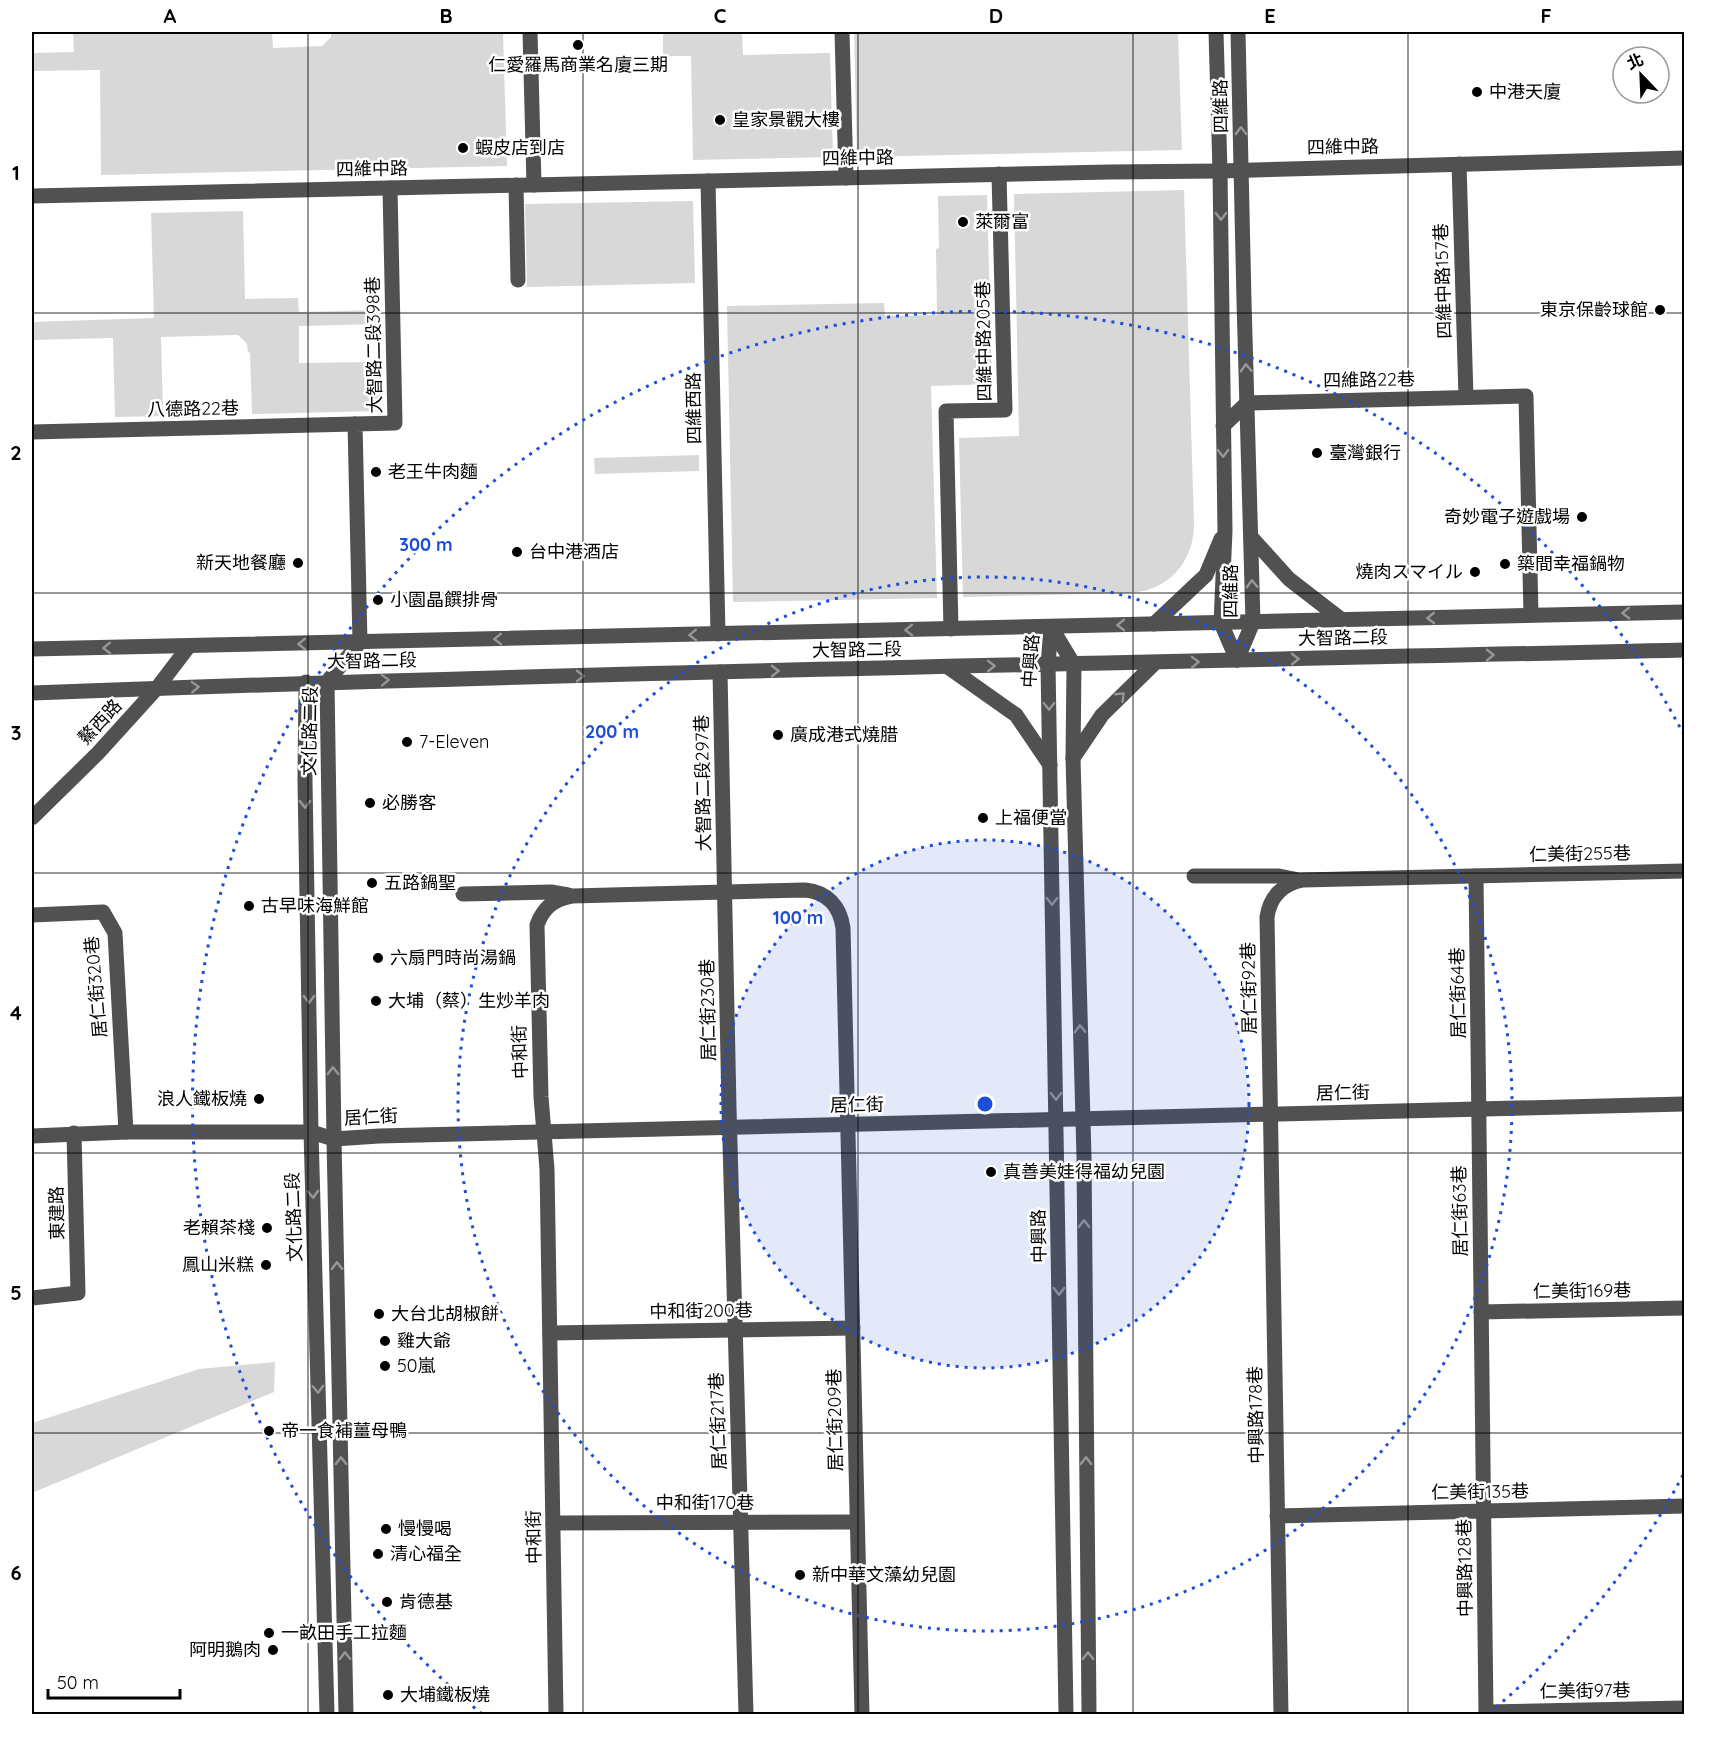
<svg xmlns="http://www.w3.org/2000/svg" width="1716" height="1746" font-family="Quicksand,'Noto Sans TC','Noto Sans JP',sans-serif">
	<style>
		.green { fill: #d8d8d8 }
		.lines { fill: none; stroke-linecap: round; stroke-linejoin: round }
		.minor { stroke: #515151; stroke-width: 15 }
		.oneway { stroke: #979797 }
		.grid { fill: none; stroke: #000; stroke-width: 1.5; stroke-opacity: 0.55 }
		.ring { fill: none; stroke: #1d4ed8; stroke-width: 3; stroke-dasharray: 3 6 }
		.poi-dot { fill: #000; stroke: #fff; stroke-width: 2 }
		.labels { text-anchor: middle; stroke-width: 5; stroke-linejoin: round; paint-order: stroke }
		.poi-label { font-size: 18px; fill: #000; stroke: #fff; text-anchor: start }
		.street-label { font-size: 18px; fill: #000; stroke: #fff }
		.centre { fill: #1d4ed8; stroke: #fff; stroke-width: 3 }
		.ring-label { font-size: 18px; text-anchor: middle; font-weight: bold; fill: #1d4ed8; stroke: #fff; stroke-width: 5; stroke-linejoin: round; paint-order: stroke }
		.neatline { fill: none; stroke: #000; stroke-width: 2 }
		.grid-label { font-size: 20px; text-anchor: middle; font-weight: bold; fill: #000 }
	</style>
	<rect width="100%" height="100%" fill="#fff"/>
	<g class="green">
		<path d="M73,32H272L273,48L322,46L331,37V32H503L507,166L101,175L100,70L32,71V53L74,52Z"/>
		<path d="M663,32H742L743,55L830,53L833,157L693,160L691,56H663Z"/>
		<path d="M854,32H1178L1182,150L857,157Z"/>
		<path d="M1184,190L1194,525C1194,552 1179,578 1153,588C1146,591 1138,592 1130,593L963,597L959,438L1019,436L1014,194Z"/>
		<path d="M987,195L992,384L931,386L937,598L733,602L727,306L884,303L885,316L937,315L936,249L939,248L938,196Z"/>
		<path d="M693,201L695,283L527,287L525,204Z"/>
		<path d="M243,211L245,299L298,298L299,312L378,310L379,324L299,326V363L379,362L380,411L252,414L250,353L248,352L247,344L238,335L161,337L163,416L115,417L113,338L32,340V322L154,318L151,213Z"/>
		<path d="M699,455V471L595,474L594,458Z"/>
		<path d="M275,1362L274,1392L32,1493V1423L199,1369Z"/>
	</g>
	<g class="lines">
		<g class="minor">
			<path d="M530,32L534,185"/>
			<path d="M842,32L846,178"/>
			<path d="M1216,32L1220,171L1225,531L1221,623L1237,660"/>
			<path d="M1459,164L1466,397"/>
			<path d="M708,181L718,634"/>
			<path d="M516,185L518,280"/>
			<path d="M32,196L1110,172L1220,171L1684,158"/>
			<path d="M1223,426L1247,403L1526,396L1531,615"/>
			<path d="M32,432L355,424"/>
			<path d="M1251,537L1289,579L1342,620"/>
			<path d="M1154,624L1206,575L1221,539"/>
			<path d="M1051,627L1074,665L1073,758L1084,1157L1089,1714"/>
			<path d="M1051,627L1048,665L1066,1714"/>
			<path d="M951,629L946,411L1005,410L999,174"/>
			<path d="M360,642L355,424L395,423L390,188"/>
			<path d="M32,649L1684,612"/>
			<path d="M1237,660L1253,622L1244,301L1238,32"/>
			<path d="M948,667L1016,715L1050,765"/>
			<path d="M720,672L729,1108L746,1714"/>
			<path d="M306,682L305,781L311,1132L327,1714"/>
			<path d="M32,693C582,672 1133,663 1684,650"/>
			<path d="M1073,758L1102,715L1155,663"/>
			<path d="M32,818L98,753L157,688L189,646"/>
			<path d="M1194,876H1279L1299,880"/>
			<path d="M1476,876L1486,1714"/>
			<path d="M463,894L551,892L568,895"/>
			<path d="M32,915L103,912L115,933L126,1132"/>
			<path d="M32,1136L126,1132H311L334,1139L379,1136L1684,1104"/>
			<path d="M32,1298L78,1293L74,1133"/>
			<path d="M1481,1312L1684,1308"/>
			<path d="M550,1333L853,1328"/>
			<path d="M1277,1516L1684,1506"/>
			<path d="M553,1523L857,1522"/>
			<path d="M1486,1712L1684,1708"/>
			<path d="M346,1714L334,1139L327,682L360,642"/>
			<path d="M556,1714L547,1169L541,1097L537,925C543,908 554,899 572,896L805,890C827,892 840,906 843,928L862,1714"/>
			<path d="M1281,1714L1267,917C1270,897 1282,884 1303,880L1684,871"/>
		</g>
	</g>
	<defs><path id="oneway-chevron" d="M-2-3.5L2.5 0L-2 3.5" fill="none" stroke-width="1.6" stroke-linecap="round" stroke-linejoin="round" transform="scale(1.5)"/></defs>
	<g class="oneway">
		<use href="#oneway-chevron" transform="translate(1241 131) rotate(-91)"/>
		<use href="#oneway-chevron" transform="translate(1221 216) rotate(89)"/>
		<use href="#oneway-chevron" transform="translate(1246 368) rotate(-92)"/>
		<use href="#oneway-chevron" transform="translate(1223 453) rotate(89)"/>
		<use href="#oneway-chevron" transform="translate(1252 584) rotate(-92)"/>
		<use href="#oneway-chevron" transform="translate(1626 613) rotate(179)"/>
		<use href="#oneway-chevron" transform="translate(1431 618) rotate(179)"/>
		<use href="#oneway-chevron" transform="translate(1121 625) rotate(179)"/>
		<use href="#oneway-chevron" transform="translate(909 630) rotate(179)"/>
		<use href="#oneway-chevron" transform="translate(693 635) rotate(179)"/>
		<use href="#oneway-chevron" transform="translate(498 639) rotate(179)"/>
		<use href="#oneway-chevron" transform="translate(302 644) rotate(179)"/>
		<use href="#oneway-chevron" transform="translate(107 648) rotate(179)"/>
		<use href="#oneway-chevron" transform="translate(1490 655) rotate(-1)"/>
		<use href="#oneway-chevron" transform="translate(1295 659) rotate(-1)"/>
		<use href="#oneway-chevron" transform="translate(1195 662) rotate(-2)"/>
		<use href="#oneway-chevron" transform="translate(991 666) rotate(-1)"/>
		<use href="#oneway-chevron" transform="translate(775 671) rotate(-1)"/>
		<use href="#oneway-chevron" transform="translate(580 676) rotate(-1)"/>
		<use href="#oneway-chevron" transform="translate(385 680) rotate(-2)"/>
		<use href="#oneway-chevron" transform="translate(195 687) rotate(-2)"/>
		<use href="#oneway-chevron" transform="translate(1121 696) rotate(-44)"/>
		<use href="#oneway-chevron" transform="translate(1049 706) rotate(89)"/>
		<use href="#oneway-chevron" transform="translate(305 804) rotate(89)"/>
		<use href="#oneway-chevron" transform="translate(1052 901) rotate(89)"/>
		<use href="#oneway-chevron" transform="translate(309 999) rotate(89)"/>
		<use href="#oneway-chevron" transform="translate(1080 1029) rotate(-92)"/>
		<use href="#oneway-chevron" transform="translate(333 1071) rotate(-91)"/>
		<use href="#oneway-chevron" transform="translate(1056 1096) rotate(89)"/>
		<use href="#oneway-chevron" transform="translate(313 1194) rotate(88)"/>
		<use href="#oneway-chevron" transform="translate(1084 1224) rotate(-90)"/>
		<use href="#oneway-chevron" transform="translate(337 1266) rotate(-91)"/>
		<use href="#oneway-chevron" transform="translate(1059 1291) rotate(89)"/>
		<use href="#oneway-chevron" transform="translate(318 1389) rotate(88)"/>
		<use href="#oneway-chevron" transform="translate(341 1461) rotate(-91)"/>
		<use href="#oneway-chevron" transform="translate(1086 1461) rotate(-90)"/>
		<use href="#oneway-chevron" transform="translate(345 1656) rotate(-91)"/>
		<use href="#oneway-chevron" transform="translate(1088 1656) rotate(-90)"/>
	</g>
	<path class="grid" d="M308,32V1714M583,32V1714M858,32V1714M1133,32V1714M1408,32V1714M32,313H1684M32,593H1684M32,873H1684M32,1153H1684M32,1433H1684"/>
	<circle cx="985" cy="1104" r="264" fill="#1d4ed8" fill-opacity=".12"/>
	<g class="ring">
		<circle cx="985" cy="1104" r="264"/>
		<circle cx="985" cy="1104" r="527"/>
		<path d="M1683 1475A791 791 0 0 1 1488 1714M482 1714A791 791 0 1 1 1683 733"/>
	</g>
	<g class="poi-dot">
		<circle cx="578" cy="45" r="6"/>
		<circle cx="1477" cy="92" r="6"/>
		<circle cx="720" cy="120" r="6"/>
		<circle cx="463" cy="148" r="6"/>
		<circle cx="963" cy="222" r="6"/>
		<circle cx="1660" cy="310" r="6"/>
		<circle cx="1317" cy="453" r="6"/>
		<circle cx="376" cy="472" r="6"/>
		<circle cx="1582" cy="517" r="6"/>
		<circle cx="517" cy="552" r="6"/>
		<circle cx="298" cy="563" r="6"/>
		<circle cx="1505" cy="564" r="6"/>
		<circle cx="1475" cy="572" r="6"/>
		<circle cx="378" cy="600" r="6"/>
		<circle cx="778" cy="735" r="6"/>
		<circle cx="407" cy="742" r="6"/>
		<circle cx="370" cy="803" r="6"/>
		<circle cx="983" cy="818" r="6"/>
		<circle cx="372" cy="883" r="6"/>
		<circle cx="249" cy="906" r="6"/>
		<circle cx="378" cy="958" r="6"/>
		<circle cx="376" cy="1001" r="6"/>
		<circle cx="259" cy="1099" r="6"/>
		<circle cx="991" cy="1172" r="6"/>
		<circle cx="267" cy="1228" r="6"/>
		<circle cx="266" cy="1265" r="6"/>
		<circle cx="379" cy="1314" r="6"/>
		<circle cx="385" cy="1341" r="6"/>
		<circle cx="385" cy="1366" r="6"/>
		<circle cx="269" cy="1431" r="6"/>
		<circle cx="386" cy="1529" r="6"/>
		<circle cx="378" cy="1554" r="6"/>
		<circle cx="800" cy="1575" r="6"/>
		<circle cx="387" cy="1602" r="6"/>
		<circle cx="269" cy="1633" r="6"/>
		<circle cx="273" cy="1650" r="6"/>
		<circle cx="388" cy="1695" r="6"/>
	</g>
	<g class="labels">
		<g class="poi-label">
			<text x="578" y="71" text-anchor="middle">仁愛羅馬商業名廈三期</text>
			<text x="1489" y="98">中港天廈</text>
			<text x="732" y="126">皇家景觀大樓</text>
			<text x="475" y="154">蝦皮店到店</text>
			<text x="975" y="228">萊爾富</text>
			<text x="1648" y="316" text-anchor="end">東京保齡球館</text>
			<text x="1329" y="459">臺灣銀行</text>
			<text x="388" y="478">老王牛肉麵</text>
			<text x="1570" y="523" text-anchor="end">奇妙電子遊戲場</text>
			<text x="529" y="558">台中港酒店</text>
			<text x="286" y="569" text-anchor="end">新天地餐廳</text>
			<text x="1517" y="570">築間幸福鍋物</text>
			<text x="1463" y="578" text-anchor="end">燒肉スマイル</text>
			<text x="390" y="606">小園晶饌排骨</text>
			<text x="790" y="741">廣成港式燒腊</text>
			<text x="419" y="748">7-Eleven</text>
			<text x="382" y="809">必勝客</text>
			<text x="995" y="824">上福便當</text>
			<text x="384" y="889">五路鍋聖</text>
			<text x="261" y="912">古早味海鮮館</text>
			<text x="390" y="964">六扇門時尚湯鍋</text>
			<text x="388" y="1007">大埔（蔡）生炒羊肉</text>
			<text x="247" y="1105" text-anchor="end">浪人鐵板燒</text>
			<text x="1003" y="1178">真善美娃得福幼兒園</text>
			<text x="255" y="1234" text-anchor="end">老賴茶棧</text>
			<text x="254" y="1271" text-anchor="end">鳳山米糕</text>
			<text x="391" y="1320">大台北胡椒餅</text>
			<text x="397" y="1347">雞大爺</text>
			<text x="397" y="1372">50嵐</text>
			<text x="281" y="1437">帝一食補薑母鴨</text>
			<text x="398" y="1535">慢慢喝</text>
			<text x="390" y="1560">清心福全</text>
			<text x="812" y="1581">新中華文藻幼兒園</text>
			<text x="399" y="1608">肯德基</text>
			<text x="281" y="1639">一畝田手工拉麵</text>
			<text x="261" y="1656" text-anchor="end">阿明鵝肉</text>
			<text x="400" y="1701">大埔鐵板燒</text>
		</g>
		<g class="street-label">
			<text transform="translate(1221 106) rotate(-91)" y="6">四維路</text>
			<text transform="translate(1343 147) rotate(-1)" y="6">四維中路</text>
			<text transform="translate(858 158) rotate(-1)" y="6">四維中路</text>
			<text transform="translate(372 169) rotate(-1)" y="6">四維中路</text>
			<text transform="translate(1443 281) rotate(-92)" y="6">四維中路157巷</text>
			<text transform="translate(984 341) rotate(-91)" y="6">四維中路205巷</text>
			<text transform="translate(374 345) rotate(-91)" y="6">大智路二段398巷</text>
			<text transform="translate(1369 380) rotate(-1)" y="6">四維路22巷</text>
			<text transform="translate(694 408) rotate(-91)" y="6">四維西路</text>
			<text transform="translate(193 409) rotate(-1)" y="6">八德路22巷</text>
			<text transform="translate(1231 591) rotate(-90)" y="6">四維路</text>
			<text transform="translate(1343 638) rotate(-1)" y="6">大智路二段</text>
			<text transform="translate(857 650) rotate(-1)" y="6">大智路二段</text>
			<text transform="translate(372 661) rotate(-1)" y="6">大智路二段</text>
			<text transform="translate(1031 661) rotate(-86)" y="6">中興路</text>
			<text transform="translate(100 722) rotate(-47)" y="6">鰲西路</text>
			<text transform="translate(310 731) rotate(-89)" y="6">文化路二段</text>
			<text transform="translate(703 783) rotate(-91)" y="6">大智路二段297巷</text>
			<text transform="translate(1580 854) rotate(-1)" y="6">仁美街255巷</text>
			<text transform="translate(96 987) rotate(-95)" y="6">居仁街320巷</text>
			<text transform="translate(1249 988) rotate(-91)" y="6">居仁街92巷</text>
			<text transform="translate(1458 993) rotate(-91)" y="6">居仁街64巷</text>
			<text transform="translate(708 1010) rotate(-91)" y="6">居仁街230巷</text>
			<text transform="translate(520 1052) rotate(-92)" y="6">中和街</text>
			<text transform="translate(1343 1093) rotate(-1)" y="6">居仁街</text>
			<text transform="translate(857 1105) rotate(-1)" y="6">居仁街</text>
			<text transform="translate(371 1117) rotate(-3)" y="6">居仁街</text>
			<text transform="translate(1460 1211) rotate(-91)" y="6">居仁街63巷</text>
			<text transform="translate(57 1213) rotate(-91)" y="6">東建路</text>
			<text transform="translate(294 1217) rotate(-92)" y="6">文化路二段</text>
			<text transform="translate(1039 1236) rotate(-91)" y="6">中興路</text>
			<text transform="translate(1582 1291) rotate(-1)" y="6">仁美街169巷</text>
			<text transform="translate(701 1311) rotate(-1)" y="6">中和街200巷</text>
			<text transform="translate(1256 1415) rotate(-91)" y="6">中興路178巷</text>
			<text transform="translate(835 1420) rotate(-91)" y="6">居仁街209巷</text>
			<text transform="translate(718 1421) rotate(-92)" y="6">居仁街217巷</text>
			<text transform="translate(1480 1492) rotate(-1)" y="6">仁美街135巷</text>
			<text x="705" y="1509">中和街170巷</text>
			<text transform="translate(534 1537) rotate(-91)" y="6">中和街</text>
			<text transform="translate(1465 1568) rotate(-91)" y="6">中興路128巷</text>
			<text transform="translate(1585 1691) rotate(-1)" y="6">仁美街97巷</text>
		</g>
	</g>
	<circle cx="985" cy="1104" r="9" class="centre"/>
	<g class="ring-label">
		<text x="426" y="551">300 m</text>
		<text x="612" y="738">200 m</text>
		<text x="798" y="924">100 m</text>
	</g>
	<rect width="1716" height="1746" fill="none" stroke="#ffffff" stroke-width="66"/>
	<g transform="translate(1641 75) rotate(337)"><circle r="28" fill="#ffffff" stroke="#999999" stroke-width="1.5"/>
	<path d="M0-4.5L10 22L0 15L-10 22Z" fill="#000000"/>
	<text y="-9" font-size="16" font-weight="bold" text-anchor="middle" fill="#000000">北</text>
	</g>
	<path d="M48 1689v9h132v-9" fill="none" stroke="#000000" stroke-width="3"/>
	<text x="57" y="1689" font-size="18" fill="#000000" stroke="#ffffff" stroke-width="4.5" paint-order="stroke">50 m</text>
	<rect x="33" y="33" width="1650" height="1680" class="neatline"/>
	<g class="grid-label">
		<text x="170" y="23">A</text>
		<text x="446" y="23">B</text>
		<text x="720" y="23">C</text>
		<text x="996" y="23">D</text>
		<text x="1270" y="23">E</text>
		<text x="1546" y="23">F</text>
		<text x="16" y="180">1</text>
		<text x="16" y="460">2</text>
		<text x="16" y="740">3</text>
		<text x="16" y="1020">4</text>
		<text x="16" y="1300">5</text>
		<text x="16" y="1580">6</text>
	</g>
</svg>
